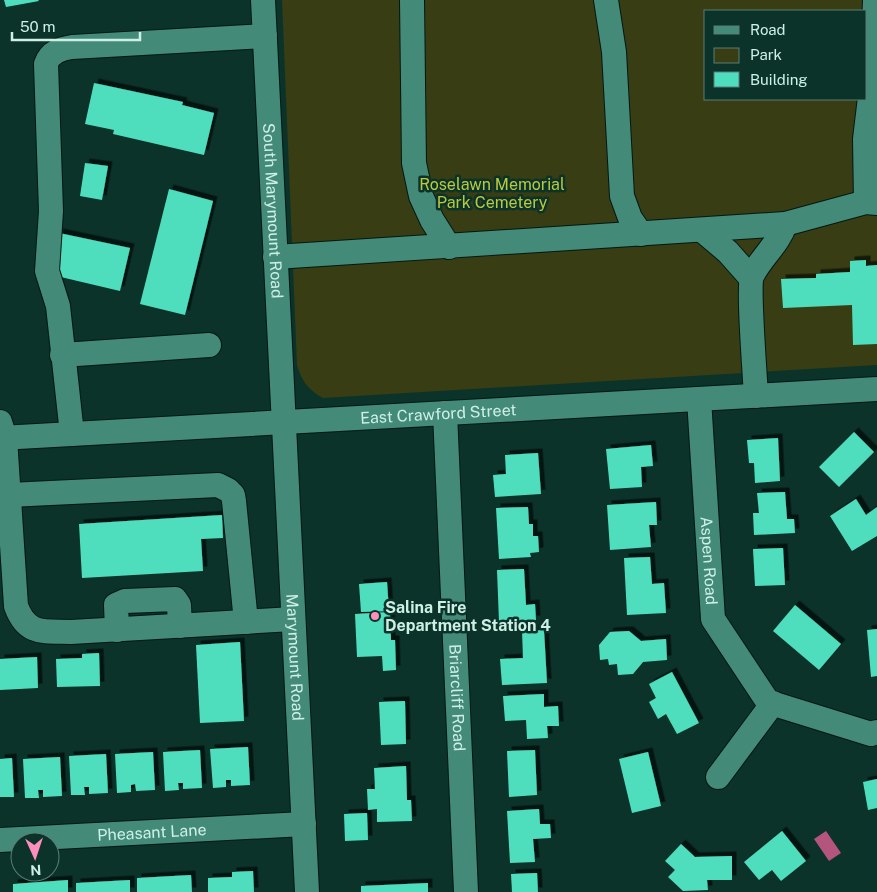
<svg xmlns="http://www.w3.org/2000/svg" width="877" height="892" font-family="'Public Sans',sans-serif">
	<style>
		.green { fill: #383d14; fill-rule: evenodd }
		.water { fill: #b4557e }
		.building { fill: #4fdebd; filter: url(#shadow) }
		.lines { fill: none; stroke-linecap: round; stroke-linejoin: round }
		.minor-casing { stroke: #031813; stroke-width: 26 }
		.minor { stroke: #438a78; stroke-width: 24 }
		.poi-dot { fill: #fe8ebc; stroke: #0b332a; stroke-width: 2 }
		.labels { text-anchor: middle; stroke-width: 5; stroke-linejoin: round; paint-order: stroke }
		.park-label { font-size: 16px; fill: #bcc93a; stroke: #0b332a }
		.street-label { font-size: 16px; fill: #cdf0e5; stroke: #0b332a }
		.poi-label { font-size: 16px; font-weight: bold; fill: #cdf0e5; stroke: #0b332a; text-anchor: start }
	</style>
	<defs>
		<filter id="shadow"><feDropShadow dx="4.5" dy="-4.5" stdDeviation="0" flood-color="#0009"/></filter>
	</defs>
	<rect width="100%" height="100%" fill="#0b332a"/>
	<path class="green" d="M282,0H877V365L323,398C307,389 302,381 297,365ZM706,11H866V99H706Z"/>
	<path class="water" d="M826,831L841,853L829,861L814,839Z"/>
	<g class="building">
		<path d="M4,0H38L39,1L6,7Z"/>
		<path d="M94,83L183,102L182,105L214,113L204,155L113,134L114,130L85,124Z"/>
		<path d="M85,163L108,166L102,200L80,196Z"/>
		<path d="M169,189L213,201L185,315L140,304Z"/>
		<path d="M59,233L130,248L120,291L48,274Z"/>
		<path d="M866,260V266L877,265V344L853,345L852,305L783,308L781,279L816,278V274L850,272V261Z"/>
		<path d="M854,432L874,452L839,487L819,467Z"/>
		<path d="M778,438L780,481L755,483L754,463H749L747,440Z"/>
		<path d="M651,445L653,466L641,467L642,487L610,489L606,449Z"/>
		<path d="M538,453L541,494L495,497L493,475L506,474L505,455Z"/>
		<path d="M785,492L787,519H794L795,533L754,535L753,513H759L757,493Z"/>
		<path d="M856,499L866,515L877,507V536L852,551L830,516Z"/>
		<path d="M656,502L657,525H649L651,547L610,550L607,505Z"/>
		<path d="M528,507L529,524H533V536H538L539,552L530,553L531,557L499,559L496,508Z"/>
		<path d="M222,515L223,538L201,539L203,571L82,578L79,524Z"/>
		<path d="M783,548L785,585L755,586L753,549Z"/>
		<path d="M650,557L652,584L664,583L666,613L627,615L624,558Z"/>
		<path d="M524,569L526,605L535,604L536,620L499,622L497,570Z"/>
		<path d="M387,582L389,611L361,612L359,584Z"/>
		<path d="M795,605L841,644L819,670L773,631Z"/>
		<path d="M390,612L391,640H395L396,670L383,671L382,656L357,657L355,614Z"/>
		<path d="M877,629V676L871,677L867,630Z"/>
		<path d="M544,630L547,683L502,685L500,659L523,658L522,631Z"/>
		<path d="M629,631L641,641L666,639L667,660L643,662L633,674L618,675L617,664L609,665L608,659L600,660L599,645L610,632Z"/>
		<path d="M240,642L244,721L200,723L196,645Z"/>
		<path d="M99,653L100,686L57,687L56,659L82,658V654Z"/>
		<path d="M37,657L38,688L0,690V659Z"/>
		<path d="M672,672L699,723L677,734L666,714L658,719L649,702L656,698L649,684Z"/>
		<path d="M544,694V707L558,706L559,726H547L548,738L527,739L526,720L505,721L503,696Z"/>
		<path d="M405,701L406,744L381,745L379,702Z"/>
		<path d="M248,747L250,785L231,786V780H226V787L213,788L210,749Z"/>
		<path d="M200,750L202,788L183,789V783H178L179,790L165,791L163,752Z"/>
		<path d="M535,750L537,795L509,797L507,751Z"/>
		<path d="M153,752L155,790L136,791L135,784L131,785V792L117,793L115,754Z"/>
		<path d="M648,752L661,806L632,813L619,759Z"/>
		<path d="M106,754L108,793L89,794V787H84L85,795H71L69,756Z"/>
		<path d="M60,757L62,796L43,797V790H38L39,798H25L23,759Z"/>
		<path d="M12,758L14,797H0V759Z"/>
		<path d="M406,766L407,800H411L412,821L377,822V809L368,810L367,789H375L374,768Z"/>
		<path d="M877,779V808L868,810L863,782Z"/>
		<path d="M539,809L540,824H550L551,838L533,839L535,862L510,863L507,811Z"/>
		<path d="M367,813L368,840L345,841L344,814Z"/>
		<path d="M782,831L806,861L781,881L772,870L759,880L744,862Z"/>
		<path d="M681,844L695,857L732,856V880H707L708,890L683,891L668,877L675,870L665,861Z"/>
		<path d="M253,871L254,892H208V878L232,877V872Z"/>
		<path d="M537,873L538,892H512L511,874Z"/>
		<path d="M191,875L192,892H137V878Z"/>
		<path d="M68,880V892H13V884Z"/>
		<path d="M130,880V892H76V883Z"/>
		<path d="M428,883V892H361V886Z"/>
	</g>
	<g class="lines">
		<defs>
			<g id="minor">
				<path id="s1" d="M263,0L307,892"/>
				<path d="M412,0L414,163L421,196L432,220L449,247"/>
				<path d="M606,0L614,52L622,196L630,218L641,234"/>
				<path d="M866,202L865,139L872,81L875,0"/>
				<path d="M702,230L728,252L751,278"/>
				<path d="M275,257L785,224L866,202L877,203"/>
				<path d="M62,355L209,345"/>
				<path d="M756,396C755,377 748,287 752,276C761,257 779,244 785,224"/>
				<path id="s2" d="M699,399L713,619L768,702L871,734L877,732"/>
				<path id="s3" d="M445,413L466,892"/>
				<path d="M0,422L5,438L16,606C27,636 44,631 71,632L293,619"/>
				<path d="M72,434L58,306L47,271L51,211L46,64C50,52 60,49 72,47L265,36"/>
				<path id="s4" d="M0,438L877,389"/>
				<path d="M9,495L218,485L228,490L233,495L234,501L246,622"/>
				<path d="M117,630L116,605L125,601L175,599L179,605L180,626"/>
				<path d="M718,777L773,703"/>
				<path id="s5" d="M0,840L304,824"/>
			</g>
		</defs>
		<use href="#minor" class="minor-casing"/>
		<use href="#minor" class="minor"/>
	</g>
	<circle class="poi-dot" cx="375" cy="616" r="5"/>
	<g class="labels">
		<g class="park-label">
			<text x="492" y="190">Roselawn Memorial<tspan x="492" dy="18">Park Cemetery</tspan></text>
		</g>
		<g class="street-label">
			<text dy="6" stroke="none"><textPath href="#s1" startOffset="211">South Marymount Road</textPath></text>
			<text dy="6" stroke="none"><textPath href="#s4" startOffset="439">East Crawford Street</textPath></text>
			<text dy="6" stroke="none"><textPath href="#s2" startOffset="162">Aspen Road</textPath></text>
			<text dy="6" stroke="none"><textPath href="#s1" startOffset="658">Marymount Road</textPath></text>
			<text dy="6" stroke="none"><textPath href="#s3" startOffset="285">Briarcliff Road</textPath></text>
			<text dy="6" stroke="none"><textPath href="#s5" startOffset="152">Pheasant Lane</textPath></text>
		</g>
		<g class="poi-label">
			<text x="385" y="613">Salina Fire<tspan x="385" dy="18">Department Station 4</tspan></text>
		</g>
	</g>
	<rect x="704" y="10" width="162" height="90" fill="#0b332a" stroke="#597f75"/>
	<rect x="714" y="26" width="25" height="8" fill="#438a78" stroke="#597f75"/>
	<text x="750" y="35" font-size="15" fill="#cdf0e5">Road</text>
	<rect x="714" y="48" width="25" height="15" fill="#383d14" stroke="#597f75"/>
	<text x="750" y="60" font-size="15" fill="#cdf0e5">Park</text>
	<rect x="714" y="72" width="25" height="15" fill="#4fdebd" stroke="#597f75"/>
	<text x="750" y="85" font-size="15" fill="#cdf0e5">Building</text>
	<g transform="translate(35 857) rotate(177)"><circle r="24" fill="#0b332a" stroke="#597f75"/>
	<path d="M0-4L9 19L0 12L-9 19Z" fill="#fe8ebc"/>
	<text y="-8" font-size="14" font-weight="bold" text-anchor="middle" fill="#cdf0e5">N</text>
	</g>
	<path d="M12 32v8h128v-8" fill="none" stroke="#cdf0e5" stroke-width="2.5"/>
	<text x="20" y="32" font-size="15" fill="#cdf0e5" stroke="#0b332a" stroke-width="4" paint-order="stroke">50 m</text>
</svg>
